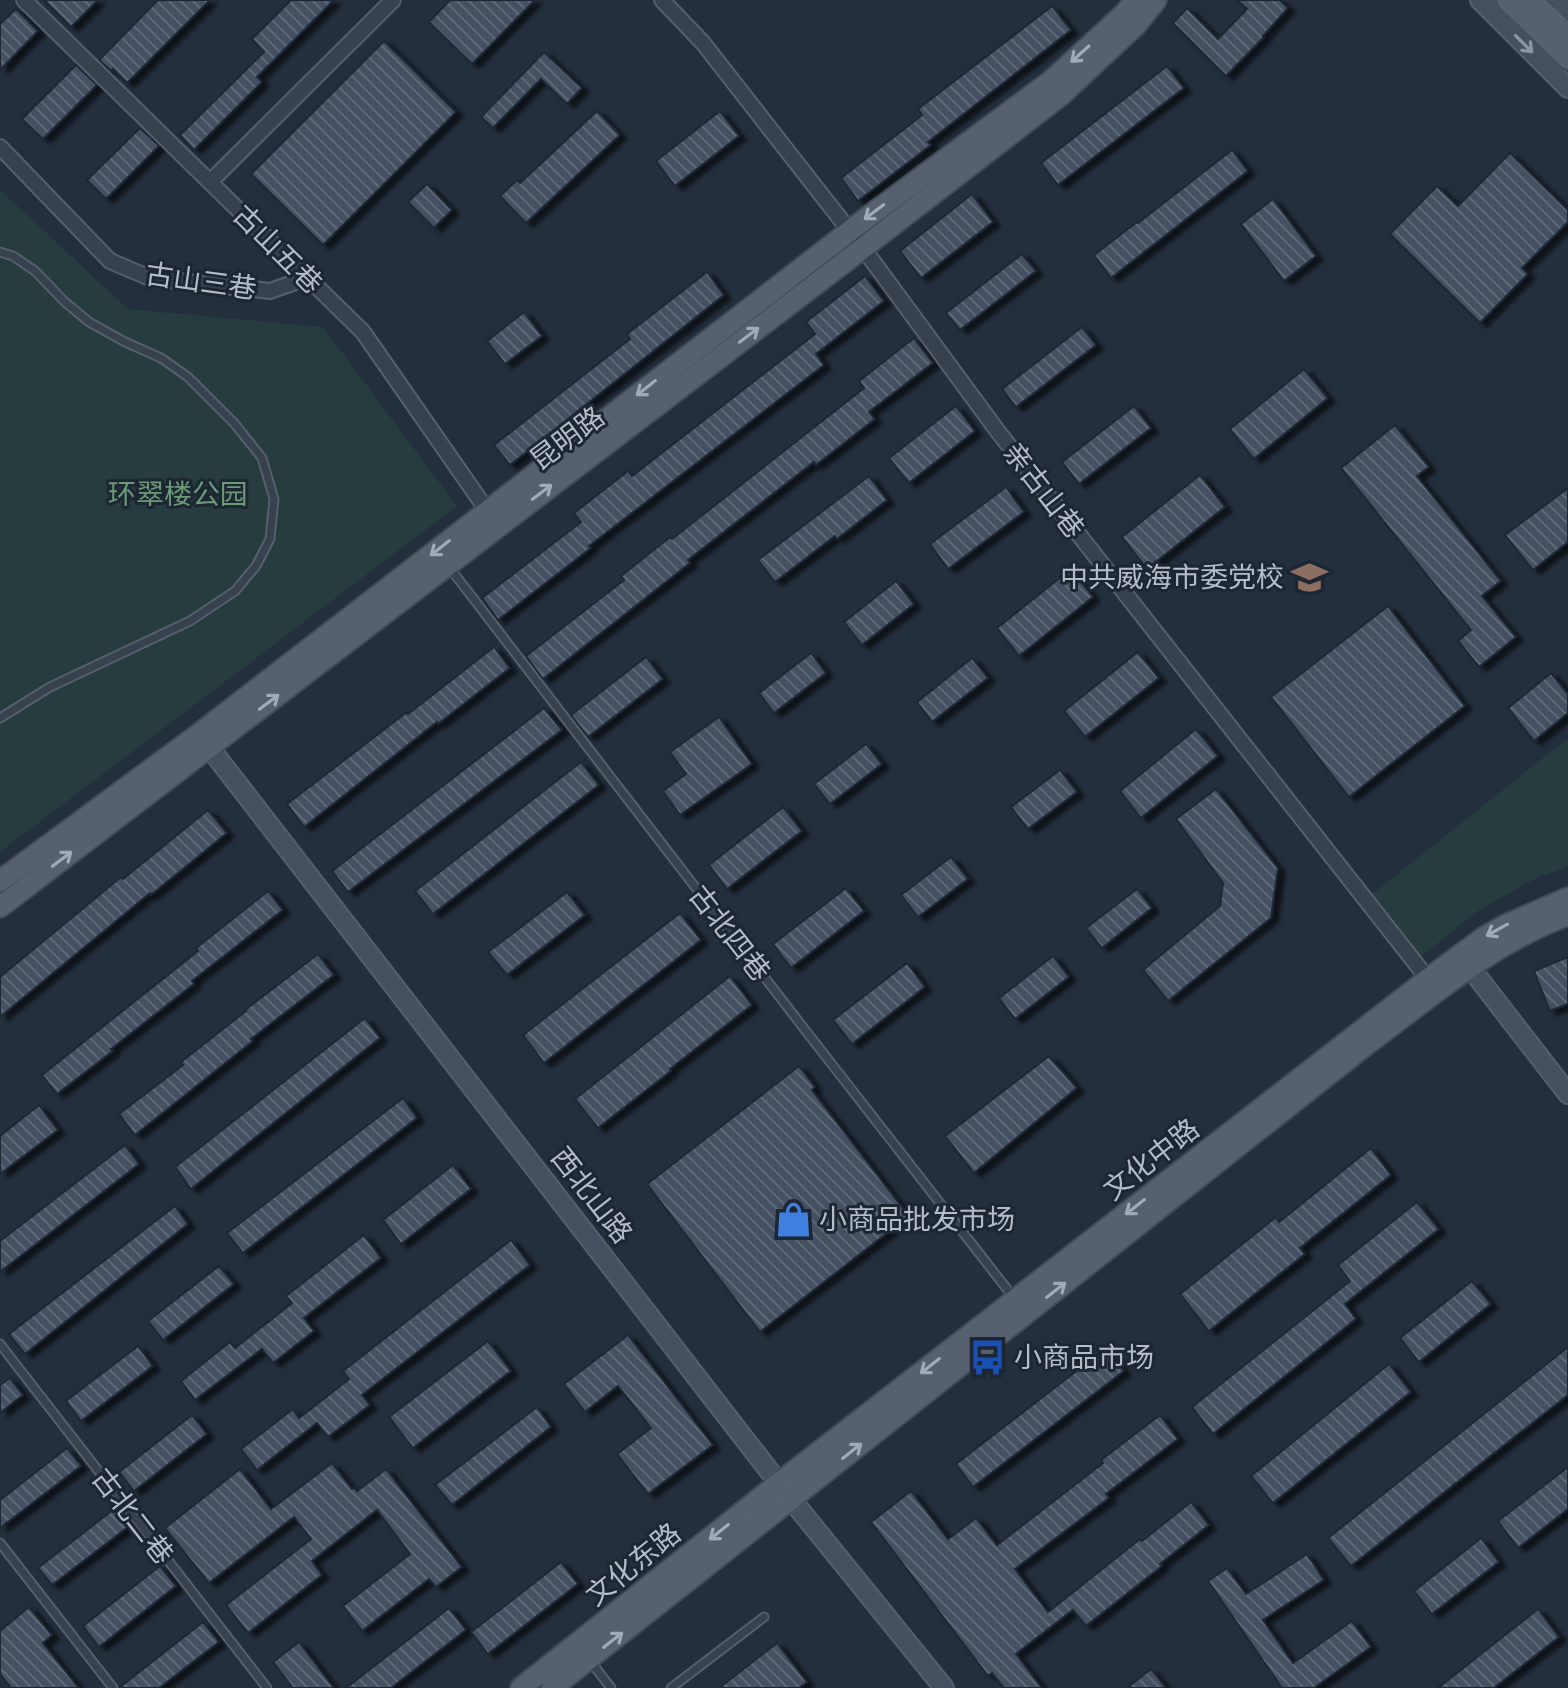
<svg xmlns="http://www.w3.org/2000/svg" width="1568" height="1688" font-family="'Archivo Narrow','Noto Sans SC',sans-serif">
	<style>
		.park { fill: #263c3f }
		.building { fill: url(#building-back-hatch); stroke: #1f2835; stroke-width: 2; filter: url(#shadow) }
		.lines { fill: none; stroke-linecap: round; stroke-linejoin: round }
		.lane-casing { stroke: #565f6c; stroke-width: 11 }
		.street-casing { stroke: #565f6c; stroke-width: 18 }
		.secondary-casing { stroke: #565f6c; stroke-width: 22 }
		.primary-casing { stroke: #414a57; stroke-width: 24 }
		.lane { stroke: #38414e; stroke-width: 7 }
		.street { stroke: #38414e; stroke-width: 14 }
		.secondary { stroke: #465061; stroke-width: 18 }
		.primary { stroke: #56606e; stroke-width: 20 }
		.oneway { stroke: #8e96a5 }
		.oneway2 { stroke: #a1aab7 }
		.labels { text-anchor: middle; stroke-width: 6; stroke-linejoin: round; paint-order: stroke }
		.street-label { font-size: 28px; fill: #b4bcc9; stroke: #1d2633 }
		.park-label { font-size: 28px; fill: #6b9a76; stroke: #1d2633 }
		.poi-label { font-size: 28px; fill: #b4bcc9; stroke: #1d2633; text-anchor: start }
	</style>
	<defs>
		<pattern id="building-back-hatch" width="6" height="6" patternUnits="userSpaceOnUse" patternTransform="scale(2)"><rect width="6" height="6" fill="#455162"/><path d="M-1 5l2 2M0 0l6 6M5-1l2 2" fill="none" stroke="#5d6877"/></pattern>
		<filter id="shadow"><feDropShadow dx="7" dy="4" stdDeviation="2" flood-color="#0009"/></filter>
	</defs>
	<rect width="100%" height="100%" fill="#242f3e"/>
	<g class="park">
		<path d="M0,190L128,309L323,327L457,506L0,852Z"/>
		<path d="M1568,738V867L1538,877L1476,912L1421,957L1371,895Z"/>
	</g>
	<g class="building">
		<path d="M44,0H98L71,27Z"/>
		<path d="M158,0H210L127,83L113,69L111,71L99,60Z"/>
		<path d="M291,0H334L257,77L262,82L194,150L180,135L264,52L252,39Z"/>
		<path d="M450,0H535L472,64L429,22Z"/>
		<path d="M1237,0H1280L1288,8L1263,36L1264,37L1226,76L1173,23L1187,8L1218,39L1247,9Z"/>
		<path d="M1052,6L1071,30L928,142L931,145L858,201L841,178L922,115L918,109Z"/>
		<path d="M16,9L38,31L0,70V24Z"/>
		<path d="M384,41L456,112L323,245L251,174Z"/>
		<path d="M544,52L582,88L567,104L541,79L493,128L481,117Z"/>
		<path d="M76,65L97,85L43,139L22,119Z"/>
		<path d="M1167,66L1184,88L1058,185L1041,163Z"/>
		<path d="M597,111L620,135L526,223L500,196L517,180L520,183Z"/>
		<path d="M720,111L739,136L675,186L656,161Z"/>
		<path d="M140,128L159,146L106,199L87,180Z"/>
		<path d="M1232,150L1248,171L1111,278L1094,255L1137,222L1138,223Z"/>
		<path d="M1510,153L1568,210V222L1522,268L1528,274L1480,323L1390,234L1437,186L1458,206Z"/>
		<path d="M427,184L452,210L434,228L408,202Z"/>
		<path d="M972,194L993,222L921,278L900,251Z"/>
		<path d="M1273,199L1316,256L1284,281L1241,224Z"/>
		<path d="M1022,254L1036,271L960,330L946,313Z"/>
		<path d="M707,272L724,295L510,465L494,445L630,339L627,334Z"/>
		<path d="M865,276L884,301L816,354L824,365L589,546L591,548L498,620L482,598L581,522L574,513L628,471L632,476L815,334L806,322Z"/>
		<path d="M524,312L542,336L505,364L487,341Z"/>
		<path d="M1082,327L1096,345L1016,407L1002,389Z"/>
		<path d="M914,338L933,363L869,412L875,419L816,465L814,462L688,560L690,563L543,679L526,656L624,580L621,576L670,537L672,539L864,388L859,381Z"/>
		<path d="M1304,369L1328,398L1254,459L1230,429Z"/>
		<path d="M956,406L975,431L909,483L889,458Z"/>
		<path d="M1134,406L1151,428L1079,484L1062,462Z"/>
		<path d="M1395,425L1429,467L1417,476L1501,581L1482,596L1516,637L1479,667L1458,641L1471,630L1341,468Z"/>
		<path d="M1200,475L1225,507L1147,569L1122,537Z"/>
		<path d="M869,476L887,500L837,539L835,536L775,582L758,560Z"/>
		<path d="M1006,487L1024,512L948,569L930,544Z"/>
		<path d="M1568,488V542L1533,570L1505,535Z"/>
		<path d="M1071,569L1093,597L1019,656L997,628Z"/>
		<path d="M896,581L914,604L862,645L844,622Z"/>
		<path d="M1388,606L1465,706L1349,797L1271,697Z"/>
		<path d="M494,647L510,668L438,724L437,722L304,827L287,804L407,712L408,714Z"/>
		<path d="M1138,652L1159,678L1085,737L1064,711Z"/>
		<path d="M811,653L826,673L774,713L759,693Z"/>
		<path d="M646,657L663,679L588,737L571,715Z"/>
		<path d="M972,658L988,678L932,722L917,702Z"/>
		<path d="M1551,673L1568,694V713L1534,741L1508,708Z"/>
		<path d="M544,708L562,730L348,892L332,871Z"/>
		<path d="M719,717L752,764L680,815L663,791L686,774L670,752Z"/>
		<path d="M1196,729L1218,756L1141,818L1120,791Z"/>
		<path d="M866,744L882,764L830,804L814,784Z"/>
		<path d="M581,762L599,785L433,914L415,891Z"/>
		<path d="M1060,770L1077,792L1028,829L1011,807Z"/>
		<path d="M1216,789L1278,868L1271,918L1168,1001L1143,970L1220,906L1223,883L1176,819Z"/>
		<path d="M783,807L802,831L727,889L709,865Z"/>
		<path d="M208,810L227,833L151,895L150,893L0,1017V977L121,877L123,879Z"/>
		<path d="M951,857L968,879L918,917L901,895Z"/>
		<path d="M846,888L864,911L791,968L773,944Z"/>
		<path d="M1137,889L1152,908L1102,948L1086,928Z"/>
		<path d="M268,891L283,910L192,981L194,984L111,1049L113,1051L57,1094L42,1075L198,951L196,948Z"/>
		<path d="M567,892L585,915L507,975L488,952Z"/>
		<path d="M680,913L701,940L544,1063L523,1035Z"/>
		<path d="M318,954L334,975L251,1039L253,1041L135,1135L119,1114L183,1065L181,1062L246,1011L245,1010Z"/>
		<path d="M1053,956L1069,977L1015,1019L999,998Z"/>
		<path d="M1568,957V1004L1550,1011L1534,971Z"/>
		<path d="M907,963L925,987L852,1044L833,1020Z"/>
		<path d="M730,976L752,1005L670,1069L671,1071L598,1128L575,1099Z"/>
		<path d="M365,1018L380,1038L191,1189L175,1167Z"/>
		<path d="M1049,1056L1077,1088L974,1173L945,1136Z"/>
		<path d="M799,1066L815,1087L812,1090L909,1216L760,1332L647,1184Z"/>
		<path d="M403,1098L417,1118L243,1253L227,1233Z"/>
		<path d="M39,1105L58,1130L0,1174V1136Z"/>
		<path d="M125,1145L139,1164L0,1272V1241Z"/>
		<path d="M1371,1148L1391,1175L1300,1248L1305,1254L1209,1331L1180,1294L1276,1217L1279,1222Z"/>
		<path d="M453,1165L471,1189L401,1244L383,1220Z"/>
		<path d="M1417,1202L1439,1229L1345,1304L1356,1319L1213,1434L1192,1407L1350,1281L1338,1265Z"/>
		<path d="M175,1206L188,1224L25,1354L9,1334Z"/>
		<path d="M364,1235L381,1258L304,1318L314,1331L273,1363L262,1349L195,1400L181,1381L230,1342L235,1348L292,1303L286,1296Z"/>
		<path d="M511,1240L530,1265L362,1395L370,1405L328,1437L317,1423L257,1470L241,1449L293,1409L299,1418L349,1379L343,1371Z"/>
		<path d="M219,1266L234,1284L163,1340L148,1321Z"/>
		<path d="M1472,1281L1491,1304L1419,1362L1400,1338Z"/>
		<path d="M628,1335L713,1445L648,1494L617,1454L651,1428L618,1386L585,1412L564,1384Z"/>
		<path d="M488,1341L511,1371L413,1448L389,1417Z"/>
		<path d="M138,1346L153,1366L81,1421L66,1401Z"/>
		<path d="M1568,1347V1395L1351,1566L1328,1538Z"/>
		<path d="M1106,1348L1124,1371L973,1487L956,1464Z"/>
		<path d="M1389,1364L1411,1392L1273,1503L1251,1476Z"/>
		<path d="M10,1378L23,1395L0,1413V1385Z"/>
		<path d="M537,1407L551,1427L452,1505L435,1485Z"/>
		<path d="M192,1415L207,1434L134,1491L119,1472Z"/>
		<path d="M1160,1415L1178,1439L1106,1494L1109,1498L1015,1569L1048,1612L1140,1539L1142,1541L1191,1502L1209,1525L1160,1564L1162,1566L1086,1626L1073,1610L1016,1654L1042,1688H1004L992,1673L988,1676L871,1522L911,1491L948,1539L976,1518L997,1545L1103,1463L1101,1460Z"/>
		<path d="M67,1448L81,1466L0,1528V1500Z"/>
		<path d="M332,1463L352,1489L354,1487L357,1491L386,1469L462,1567L436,1587L429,1579L362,1631L343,1606L410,1554L377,1510L312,1561L322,1575L248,1633L226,1605L311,1539L294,1517L209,1583L165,1528L240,1469L271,1509Z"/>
		<path d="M1568,1467V1509L1518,1548L1498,1521Z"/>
		<path d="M114,1509L128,1527L52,1585L38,1568Z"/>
		<path d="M1481,1538L1499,1562L1432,1614L1414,1591Z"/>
		<path d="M1307,1554L1324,1580L1263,1620L1293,1663L1352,1621L1371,1647L1314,1688H1282L1208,1581L1227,1568L1246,1594Z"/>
		<path d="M561,1562L578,1584L488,1654L471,1632Z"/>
		<path d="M160,1566L176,1586L99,1647L83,1626Z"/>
		<path d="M29,1607L52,1635L43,1643L79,1688H11L0,1674V1631Z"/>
		<path d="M449,1608L466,1630L391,1688H346Z"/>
		<path d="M1538,1609L1559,1637L1494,1688H1438Z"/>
		<path d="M203,1622L219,1642L159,1688H119Z"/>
		<path d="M299,1642L334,1688H293L273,1662Z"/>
		<path d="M777,1643L807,1682L799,1688H719Z"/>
		<path d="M1151,1669L1166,1688H1127Z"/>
	</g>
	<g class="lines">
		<defs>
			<g id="lane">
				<path d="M0,252L13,256L35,271L65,302L89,322L125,342L161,358L188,377L234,423L262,458L274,499L270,539L256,566L235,591L190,621L50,687L0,718"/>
				<path d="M449,567L802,1026L1014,1298"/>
				<path d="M0,1344L267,1688"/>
				<path d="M0,1543L113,1688"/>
				<path d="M590,1661L611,1688"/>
				<path d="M671,1688L764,1617"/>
			</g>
			<g id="street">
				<path d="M24,0L363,332L491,516"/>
				<path d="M662,0L703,43L863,248L999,433L1428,979"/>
				<path d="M0,147L110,261L150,278L270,291L307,278"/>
				<path d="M210,182L393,0"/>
			</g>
			<g id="secondary">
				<path d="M1480,0L1568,88"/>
				<path d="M1560,0L1568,8"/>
				<path d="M202,738L791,1499L944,1688"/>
				<path d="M1462,957L1568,1094"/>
			</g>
			<g id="primary">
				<path d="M1507,0L1568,59"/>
				<path d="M1532,0L1568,35"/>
				<path d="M0,881L199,734L864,220L1051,81L1125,13L1136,0"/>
				<path d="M0,907L863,248L1061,95L1136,25L1156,0"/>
				<path d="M521,1688L779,1483L1428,979L1483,938L1506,925L1568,898"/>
				<path d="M552,1688L1367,1044C1431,997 1493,942 1568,915"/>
			</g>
		</defs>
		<use href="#lane" class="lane-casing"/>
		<use href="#street" class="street-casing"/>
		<use href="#secondary" class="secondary-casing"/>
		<use href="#primary" class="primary-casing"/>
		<use href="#lane" class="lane"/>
		<use href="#street" class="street"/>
		<use href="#secondary" class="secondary"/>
		<use href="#primary" class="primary"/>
	</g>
	<defs><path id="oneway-shaft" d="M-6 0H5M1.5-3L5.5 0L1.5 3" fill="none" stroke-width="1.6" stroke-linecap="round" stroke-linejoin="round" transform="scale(2)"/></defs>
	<use class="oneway" href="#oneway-shaft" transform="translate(1524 44) rotate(45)"/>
	<g class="oneway2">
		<use href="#oneway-shaft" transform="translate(1080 54) rotate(138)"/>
		<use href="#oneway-shaft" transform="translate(874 212) rotate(143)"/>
		<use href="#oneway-shaft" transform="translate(749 335) rotate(-37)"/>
		<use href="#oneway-shaft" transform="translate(646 388) rotate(142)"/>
		<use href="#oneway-shaft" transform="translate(542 492) rotate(-37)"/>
		<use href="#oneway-shaft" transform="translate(440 548) rotate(142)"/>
		<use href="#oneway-shaft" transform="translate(269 702) rotate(-37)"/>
		<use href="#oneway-shaft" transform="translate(62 859) rotate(-37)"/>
		<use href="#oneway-shaft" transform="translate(1497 930) rotate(151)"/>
		<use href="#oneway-shaft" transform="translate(1135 1207) rotate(142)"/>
		<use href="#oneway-shaft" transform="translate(1056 1290) rotate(-38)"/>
		<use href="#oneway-shaft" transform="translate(930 1366) rotate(142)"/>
		<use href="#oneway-shaft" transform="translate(852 1451) rotate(-38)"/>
		<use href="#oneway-shaft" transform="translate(719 1532) rotate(141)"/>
		<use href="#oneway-shaft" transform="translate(613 1640) rotate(-38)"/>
	</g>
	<defs>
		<symbol id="school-bare" viewBox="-9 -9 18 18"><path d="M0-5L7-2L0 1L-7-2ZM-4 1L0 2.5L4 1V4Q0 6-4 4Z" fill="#8d6e63" stroke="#1d2633" stroke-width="2.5" paint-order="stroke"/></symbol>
		<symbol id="shop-bare" viewBox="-9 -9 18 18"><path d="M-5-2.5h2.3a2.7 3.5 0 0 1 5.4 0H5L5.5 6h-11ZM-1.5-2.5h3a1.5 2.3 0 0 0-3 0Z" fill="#3f7fe0" stroke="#1d2633" stroke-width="2.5" paint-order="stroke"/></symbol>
		<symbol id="bus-bare" viewBox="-9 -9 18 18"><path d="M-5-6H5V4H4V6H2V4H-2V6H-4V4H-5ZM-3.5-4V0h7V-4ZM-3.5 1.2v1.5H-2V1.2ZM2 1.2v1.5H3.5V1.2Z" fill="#1a4fb4" stroke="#1d2633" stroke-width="2.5" paint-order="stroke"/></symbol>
	</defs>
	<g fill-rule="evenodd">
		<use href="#school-bare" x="1284" y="552" width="51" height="51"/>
		<use href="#shop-bare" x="768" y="1194" width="51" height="51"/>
		<use href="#bus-bare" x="962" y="1332" width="51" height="51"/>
	</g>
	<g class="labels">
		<g class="street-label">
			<text transform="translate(278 249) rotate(45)" y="10">古山五巷</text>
			<text transform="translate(201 281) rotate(8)" y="10">古山三巷</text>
			<text transform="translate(567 438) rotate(-37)" y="10">昆明路</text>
			<text transform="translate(1044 490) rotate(52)" y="10">亲古山巷</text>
			<text transform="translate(730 933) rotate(52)" y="10">古北四巷</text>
			<text transform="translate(1151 1159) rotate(-38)" y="10">文化中路</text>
			<text transform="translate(592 1195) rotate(52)" y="10">西北山路</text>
			<text transform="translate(133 1516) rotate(52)" y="10">古北二巷</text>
			<text transform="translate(633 1564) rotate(-39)" y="10">文化东路</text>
		</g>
		<g class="park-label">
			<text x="178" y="504">环翠楼公园</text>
		</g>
		<g class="poi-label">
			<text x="1284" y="587" text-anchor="end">中共威海市委党校</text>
			<text x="819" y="1229">小商品批发市场</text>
			<text x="1014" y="1367">小商品市场</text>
		</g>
	</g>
</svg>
